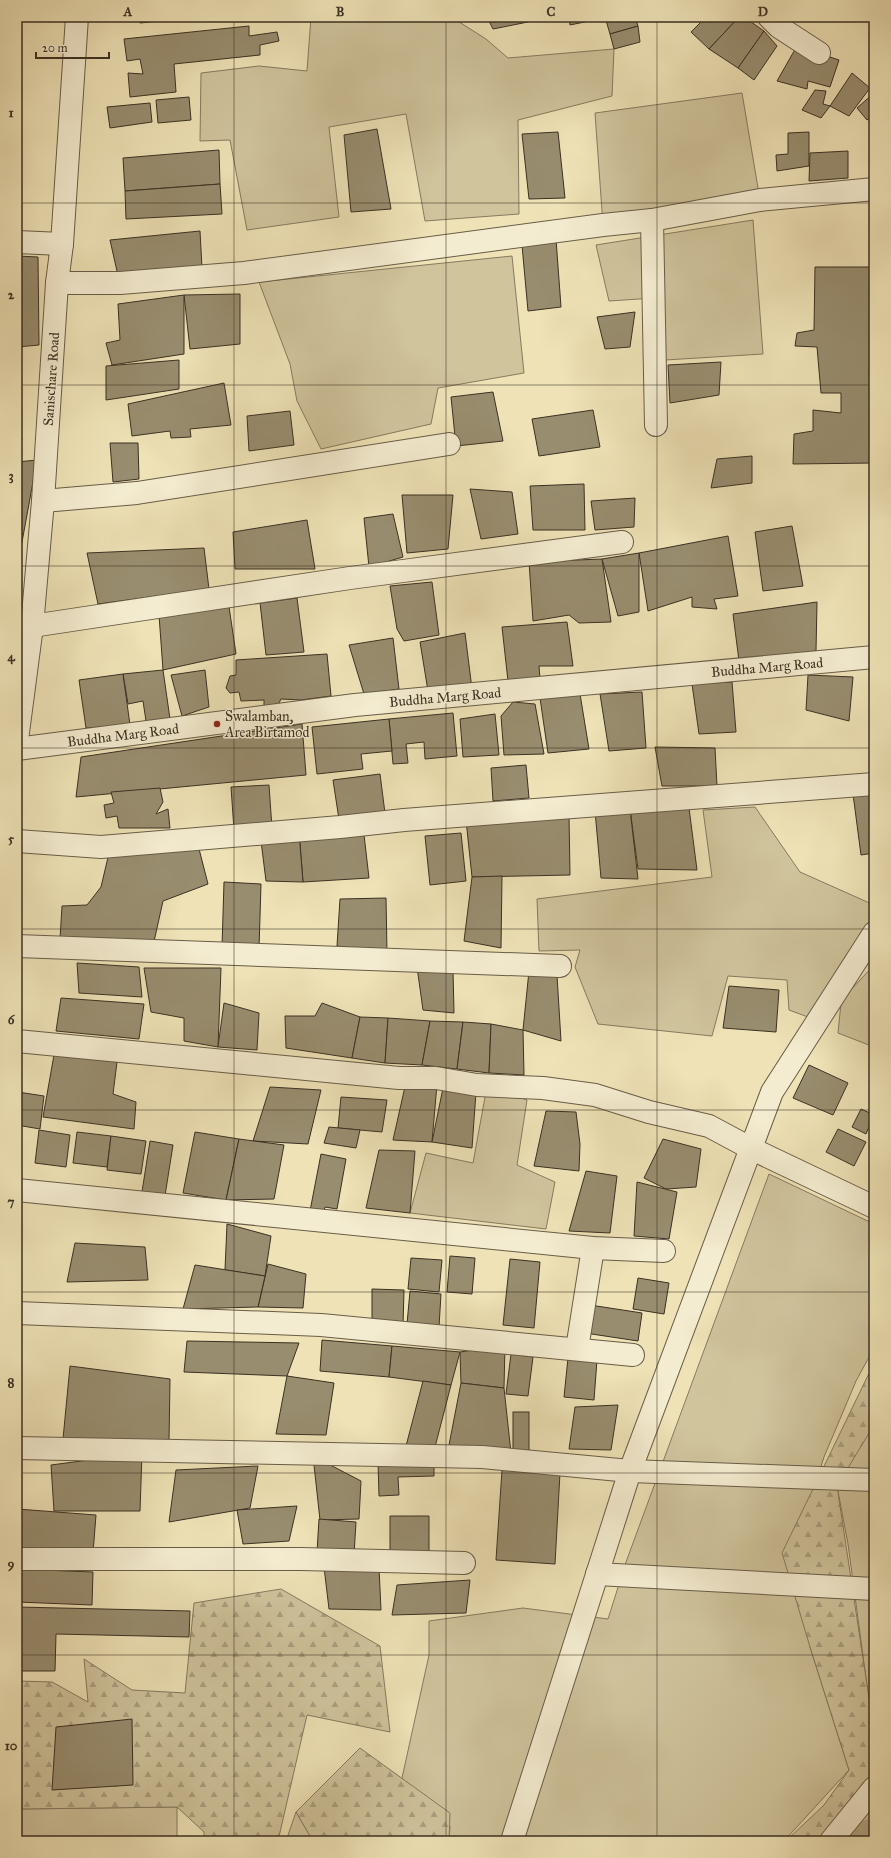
<svg xmlns="http://www.w3.org/2000/svg" width="891" height="1858" font-family="'IM FELL Great Primer',serif">
	<style>
		.green { fill: #d0c49d; stroke: #867a60 }
		.forest { fill: url(#forest-firs); stroke: #867a60 }
		.lines { fill: none; stroke-linecap: round; stroke-linejoin: round }
		.river { stroke: #b1a684; stroke-width: 44 }
		.building { fill: #988d6f; stroke: #3b3123 }
		.minor-casing { stroke: #685d48; stroke-width: 24 }
		.minor { stroke: #f4ecd0; stroke-width: 22 }
		.grid { fill: none; stroke: #3b3123; stroke-width: 1; stroke-opacity: 0.55 }
		.poi-dot { fill: #8f2418; stroke: #f4ecd0; stroke-width: 1.5 }
		.labels { text-anchor: middle; stroke-width: 3; stroke-linejoin: round; paint-order: stroke }
		.street-label { font-size: 14px; fill: #3b3123; stroke: #f4ecd0 }
		.poi-label { font-size: 14px; fill: #3b3123; stroke: #f4ecd0; text-anchor: start }
		.neatline { fill: none; stroke: #3b3123; stroke-width: 1.5 }
		.grid-label { font-size: 13px; text-anchor: middle; font-weight: bold; fill: #3b3123 }
	</style>
	<defs>
		<pattern id="forest-firs" width="22" height="20" patternUnits="userSpaceOnUse"><rect width="22" height="20" fill="#d0c49d"/><path d="M5 1l3.5 6h-7zM16 11l3.5 6h-7z" fill="#aaa080"/></pattern>
	</defs>
	<rect width="100%" height="100%" fill="#eee2b6"/>
	<filter id="stains"><feTurbulence type="fractalNoise" baseFrequency=".005" numOctaves="4"/><feColorMatrix values="0 0 0 0 .2 0 0 0 0 .09 0 0 0 0 .02 0 0 0 .5 -.17"/></filter>
	<radialGradient id="worn" r=".72"><stop offset=".6" stop-color="#630" stop-opacity="0"/><stop offset="1" stop-color="#630" stop-opacity=".3"/></radialGradient>
	<g class="green">
		<path d="M311,17H457L456,20L486,39L508,58L614,49L612,96L518,120L519,214L425,221L406,114L329,127L339,217L247,230L230,140L200,141L201,73L259,66L307,71Z"/>
		<path d="M742,93L760,200L603,225L595,113Z"/>
		<path d="M753,220L763,354L649,361L654,298L609,301L596,245Z"/>
		<path d="M512,256L524,373L438,388L431,424L321,449L297,401L290,364L259,282Z"/>
		<path d="M755,807L800,872L874,905V954L848,993L874,965V1047L838,1033L841,1003L827,1024L789,1010L787,980L728,976L712,1036L598,1024L575,967L580,950L539,951L537,899L712,877L703,810Z"/>
		<path d="M487,1086L527,1100L517,1165L555,1182L546,1229L410,1213L426,1153L473,1163Z"/>
		<path d="M769,1174L874,1224V1348L856,1381L824,1457L805,1515L810,1647L849,1770L784,1841H449L450,1826L402,1778L429,1655V1621L523,1608L608,1619L626,1562Z"/>
		<path d="M874,1418V1730L873,1731L848,1544L837,1486Z"/>
		<path d="M177,1807V1841H17V1809Z"/>
		<path d="M296,1812L313,1841H286Z"/>
	</g>
	<g class="forest">
		<path d="M874,1363V1425L837,1486L874,1731V1841H786L824,1805L849,1770L810,1647L782,1553Z"/>
		<path d="M281,1589L380,1646L390,1732L307,1715L278,1841H204V1832L177,1807L21,1809L17,1783V1681L52,1682L88,1702L84,1659L132,1690L185,1693L194,1603Z"/>
		<path d="M360,1748L450,1813L449,1841H313L296,1812Z"/>
	</g>
	<g class="lines">
		<path class="river" d="M873,1841L874,1840"/>
	</g>
	<g class="building">
		<path d="M140,17H195L140,23Z"/>
		<path d="M473,17H528V22L493,29L487,17L474,19Z"/>
		<path d="M569,17H599V19L570,25Z"/>
		<path d="M605,17H635L638,26L610,34Z"/>
		<path d="M706,17H739L709,49L691,32Z"/>
		<path d="M739,17H744L764,31L738,68L709,49Z"/>
		<path d="M249,26V36L277,32L279,41L260,45V55L174,64L176,92L130,97L128,73L143,74L140,59L127,61L124,39Z"/>
		<path d="M638,26L640,42L614,49L610,34Z"/>
		<path d="M764,31L777,46L754,80L738,68Z"/>
		<path d="M797,46L839,60L830,87L808,81L807,89L777,81Z"/>
		<path d="M852,73L870,88L849,116L830,106Z"/>
		<path d="M815,90L826,91L823,104L830,106L821,118L802,110Z"/>
		<path d="M874,93V115L867,120L857,108Z"/>
		<path d="M189,97L191,120L158,123L156,100Z"/>
		<path d="M150,103L152,122L110,128L107,107Z"/>
		<path d="M377,129L391,209L351,212L344,135Z"/>
		<path d="M558,132L565,198L529,199L522,134Z"/>
		<path d="M809,132V166L777,171L776,155L788,154V133Z"/>
		<path d="M219,150L220,184L125,191L123,158Z"/>
		<path d="M848,151V178L809,181L810,153Z"/>
		<path d="M220,184L222,214L126,219L125,191Z"/>
		<path d="M200,231L202,268L119,280L110,240Z"/>
		<path d="M556,239L561,307L528,311L522,245Z"/>
		<path d="M17,256L38,257L39,345L17,347Z"/>
		<path d="M815,267H874V463L793,464L794,434L813,431V410L841,413V393H821L817,347L795,346L797,333L814,330Z"/>
		<path d="M240,294V344L190,349L184,295Z"/>
		<path d="M184,295V354L112,365L106,343L120,340L118,304Z"/>
		<path d="M635,312L630,347L605,349L597,317Z"/>
		<path d="M179,360V389L106,400V366Z"/>
		<path d="M721,362L719,395L670,403L668,365Z"/>
		<path d="M224,383L231,425L190,429L191,437L171,438L170,431L132,436L128,404Z"/>
		<path d="M493,392L503,441L456,446L451,397Z"/>
		<path d="M593,410L600,447L539,456L532,419Z"/>
		<path d="M290,411L294,445L249,451L247,416Z"/>
		<path d="M17,415L22,440H17Z"/>
		<path d="M110,443H138L139,479L113,482Z"/>
		<path d="M752,456V483L711,488L717,459Z"/>
		<path d="M37,460L20,553H17V462Z"/>
		<path d="M584,484L585,530H533L530,486Z"/>
		<path d="M470,489L512,492L518,534L481,539Z"/>
		<path d="M402,495H453L448,549L407,553Z"/>
		<path d="M635,498L634,527L595,530L591,501Z"/>
		<path d="M393,514L403,557L369,567L364,518Z"/>
		<path d="M307,520L315,569H235L233,532Z"/>
		<path d="M792,526L803,586L763,591L755,532Z"/>
		<path d="M728,536L738,596L714,599L717,609L692,607V597L648,611L639,553Z"/>
		<path d="M204,548L209,589L98,604L87,553Z"/>
		<path d="M639,553V612L618,616L602,559Z"/>
		<path d="M602,559L611,622L579,623L569,615L533,621L529,562Z"/>
		<path d="M432,582L439,635L404,641L397,629L390,586Z"/>
		<path d="M297,598L304,652L266,655L260,603Z"/>
		<path d="M228,600L236,654L163,670L159,615Z"/>
		<path d="M817,602L816,651L739,661L733,614Z"/>
		<path d="M567,622L573,666H539L540,679L508,681L502,627Z"/>
		<path d="M465,633L472,689L428,691L420,642Z"/>
		<path d="M393,638L399,689L364,694L349,645Z"/>
		<path d="M327,654L331,696L301,700L281,699L277,707L264,708V700L241,701L239,692L230,693L226,688L230,676L236,675V660Z"/>
		<path d="M163,670L170,719L146,721L143,701L128,704L123,674Z"/>
		<path d="M205,670L209,707L182,716L171,675Z"/>
		<path d="M123,674L130,725L86,728L79,680Z"/>
		<path d="M808,675L853,677L849,721L806,710Z"/>
		<path d="M732,682L736,732L699,734L692,684Z"/>
		<path d="M642,692L646,748L609,751L600,694Z"/>
		<path d="M580,694L589,749L548,753L540,698Z"/>
		<path d="M513,702L535,704L544,754L504,755L501,716Z"/>
		<path d="M453,713L457,756L425,759L424,742L406,744L408,763L393,764L389,719Z"/>
		<path d="M495,714L499,755L463,757L460,719Z"/>
		<path d="M389,719L392,751L361,754L363,769L317,774L312,727Z"/>
		<path d="M302,724L306,775L76,797L81,757Z"/>
		<path d="M655,747L715,748L717,786H662Z"/>
		<path d="M526,765L529,798L493,801L491,768Z"/>
		<path d="M380,774L386,821L340,826L333,780Z"/>
		<path d="M269,785L272,828L234,830L231,787Z"/>
		<path d="M160,788L163,802L156,814L168,809L170,828H119L117,816L106,818L104,805L114,803L111,792Z"/>
		<path d="M874,792V853L861,855L853,794Z"/>
		<path d="M689,808L697,870L638,869L630,809Z"/>
		<path d="M630,809L638,879L601,878L595,811Z"/>
		<path d="M569,816L570,875L472,877L466,820Z"/>
		<path d="M363,826L369,878L303,882L299,832Z"/>
		<path d="M299,832L303,882L266,881L261,841Z"/>
		<path d="M461,833L466,881L430,885L425,836Z"/>
		<path d="M198,845L208,884L163,901L153,946L60,939L62,906L87,905L101,887L109,853Z"/>
		<path d="M502,876L501,948L464,941L472,877Z"/>
		<path d="M224,882L261,884L259,949L222,947Z"/>
		<path d="M386,898L387,953L337,946L340,899Z"/>
		<path d="M77,963L139,967L142,997L79,993Z"/>
		<path d="M417,967L453,971L454,1013L423,1010Z"/>
		<path d="M144,968H221L218,1047L184,1041V1018L151,1012Z"/>
		<path d="M529,971L557,975L561,1041L523,1030Z"/>
		<path d="M729,986L779,990L776,1032L723,1028Z"/>
		<path d="M61,998L144,1004L139,1039L56,1031Z"/>
		<path d="M224,1003L259,1013L257,1050L218,1047Z"/>
		<path d="M322,1003L360,1017L352,1058L286,1048L285,1016H315Z"/>
		<path d="M360,1017L388,1018L385,1063L352,1058Z"/>
		<path d="M388,1018L430,1021L422,1065L385,1063Z"/>
		<path d="M430,1021L463,1022L457,1069L422,1065Z"/>
		<path d="M463,1022L491,1024L489,1073L457,1069Z"/>
		<path d="M491,1024L523,1030L524,1075L489,1073Z"/>
		<path d="M54,1055L117,1062L113,1094L136,1102L134,1129L43,1117Z"/>
		<path d="M809,1065L848,1083L833,1115L793,1098Z"/>
		<path d="M406,1082L437,1084L432,1142L393,1140Z"/>
		<path d="M270,1087L321,1090L308,1144L253,1141Z"/>
		<path d="M443,1088L476,1092L472,1148L432,1142Z"/>
		<path d="M18,1092L44,1096L40,1129L17,1125Z"/>
		<path d="M341,1097L387,1100L382,1132L338,1128Z"/>
		<path d="M861,1109L874,1115L866,1134L852,1127Z"/>
		<path d="M546,1111L576,1112L580,1144L579,1171L534,1166Z"/>
		<path d="M329,1127L360,1130L356,1148L324,1143Z"/>
		<path d="M838,1129L866,1142L854,1166L826,1152Z"/>
		<path d="M39,1130L70,1135L66,1167L35,1163Z"/>
		<path d="M77,1132L111,1136L107,1167L73,1163Z"/>
		<path d="M195,1132L239,1139L226,1200L183,1193Z"/>
		<path d="M111,1136L146,1141L141,1174L107,1170Z"/>
		<path d="M239,1139L284,1145L274,1199L226,1200Z"/>
		<path d="M663,1139L701,1149L696,1187L666,1189L644,1178Z"/>
		<path d="M150,1141L173,1145L164,1202L141,1198Z"/>
		<path d="M379,1150L415,1151L410,1213L366,1208Z"/>
		<path d="M321,1154L346,1159L337,1209L325,1207L323,1214L310,1211Z"/>
		<path d="M586,1171L617,1176L610,1233L569,1231Z"/>
		<path d="M637,1182L677,1192L669,1239L634,1236Z"/>
		<path d="M227,1224L271,1236L265,1276L225,1270Z"/>
		<path d="M75,1243L145,1247L148,1280L67,1282Z"/>
		<path d="M450,1256L475,1258L472,1294L447,1292Z"/>
		<path d="M411,1258L442,1260L439,1292L408,1289Z"/>
		<path d="M510,1259L540,1262L534,1328L503,1325Z"/>
		<path d="M268,1264L306,1274L303,1308L258,1307Z"/>
		<path d="M195,1265L265,1276L258,1307L183,1309Z"/>
		<path d="M638,1278L669,1283L664,1314L633,1309Z"/>
		<path d="M372,1289L404,1290L403,1326L372,1325Z"/>
		<path d="M410,1291L441,1294L439,1327L407,1324Z"/>
		<path d="M590,1305L642,1313L638,1341L585,1333Z"/>
		<path d="M322,1340L392,1346L389,1377L320,1371Z"/>
		<path d="M187,1341L299,1343L287,1376L184,1372Z"/>
		<path d="M505,1345L504,1388L461,1383L460,1352Z"/>
		<path d="M392,1346L460,1352L451,1385L389,1377Z"/>
		<path d="M511,1354L533,1357L528,1396L506,1394Z"/>
		<path d="M568,1358L597,1360L594,1400L564,1397Z"/>
		<path d="M70,1366L170,1379L169,1441L63,1439Z"/>
		<path d="M287,1376L334,1383L326,1435L276,1434Z"/>
		<path d="M423,1381L451,1385L435,1447L406,1446Z"/>
		<path d="M461,1383L504,1388L511,1453L449,1445Z"/>
		<path d="M618,1405L611,1450L569,1449L575,1407Z"/>
		<rect x="513" y="1412" width="16" height="42"/>
		<path d="M142,1453L140,1511H54L51,1465Z"/>
		<path d="M313,1456L361,1481L359,1519L320,1520Z"/>
		<path d="M434,1460V1476L398,1477L399,1495L379,1496L378,1461Z"/>
		<path d="M258,1466L250,1508L169,1522L176,1470Z"/>
		<path d="M502,1470L560,1473L555,1564L496,1560Z"/>
		<path d="M297,1506L289,1541L243,1544L237,1510Z"/>
		<path d="M17,1509L96,1515L93,1553L17,1547Z"/>
		<path d="M390,1516H429V1558L390,1559Z"/>
		<path d="M319,1519L356,1522L354,1555L317,1552Z"/>
		<path d="M324,1567L379,1568L381,1610L329,1609Z"/>
		<path d="M17,1569L93,1572L92,1605L17,1602Z"/>
		<path d="M470,1580L466,1613L392,1615L397,1585Z"/>
		<path d="M17,1607L190,1611L189,1637L56,1634L55,1671H17Z"/>
		<path d="M132,1719L133,1785L52,1790L56,1727Z"/>
	</g>
	<g class="lines">
		<defs>
			<g id="minor">
				<path d="M769,17L779,27L819,53"/>
				<path d="M652,220L656,425"/>
				<path d="M17,242L62,244"/>
				<path d="M57,283H120L244,273L603,225L652,220L760,200L874,189"/>
				<path d="M43,501L137,493L449,444"/>
				<path d="M32,626L350,578L622,542"/>
				<path d="M17,740L32,626L43,501L57,283L62,244L77,17"/>
				<path d="M17,749L355,705L874,657"/>
				<path d="M17,841L101,847L340,827L404,820L874,784"/>
				<path d="M17,946L560,966"/>
				<path d="M17,1041L399,1078H436L477,1085L543,1088L595,1095L649,1112L709,1126L750,1148L874,1207"/>
				<path d="M17,1190L593,1248L664,1251"/>
				<path d="M17,1313L321,1325L633,1355"/>
				<path d="M577,1349L593,1248"/>
				<path d="M17,1448L482,1457L630,1471L874,1480"/>
				<path d="M17,1559H301L464,1563"/>
				<path d="M597,1574L874,1589"/>
				<path d="M512,1841L630,1471L772,1092L874,933"/>
				<path d="M831,1841L874,1788"/>
			</g>
		</defs>
		<use href="#minor" class="minor-casing"/>
		<use href="#minor" class="minor"/>
	</g>
	<path class="grid" d="M234,17V1841M446,17V1841M657,17V1841M17,203H874M17,385H874M17,566H874M17,748H874M17,929H874M17,1110H874M17,1292H874M17,1473H874M17,1655H874"/>
	<circle class="poi-dot" cx="217" cy="724" r="4"/>
	<g class="labels">
		<g class="street-label">
			<text transform="translate(51 379) rotate(-86)" y="5">Sanischare Road</text>
			<text transform="translate(767 667) rotate(-5)" y="5">Buddha Marg Road</text>
			<text transform="translate(445 697) rotate(-5)" y="5">Buddha Marg Road</text>
			<text transform="translate(123 735) rotate(-7)" y="5">Buddha Marg Road</text>
		</g>
		<g class="poi-label">
			<text x="225" y="721">Swalamban,<tspan x="225" dy="16">Area Birtamod</tspan></text>
		</g>
	</g>
	<rect width="891" height="1858" fill="none" stroke="#eee2b6" stroke-width="44"/>
	<path d="M36 52v6h73v-6" fill="none" stroke="#3b3123" stroke-width="2"/>
	<text x="42" y="52" font-size="12" fill="#3b3123" stroke="#f4ecd0" stroke-width="3" paint-order="stroke">20 m</text>
	<rect x="22" y="22" width="847" height="1814" class="neatline"/>
	<g class="grid-label">
		<text x="128" y="16">A</text>
		<text x="340" y="16">B</text>
		<text x="551" y="16">C</text>
		<text x="763" y="16">D</text>
		<text x="11" y="117">1</text>
		<text x="11" y="299">2</text>
		<text x="11" y="480">3</text>
		<text x="11" y="661">4</text>
		<text x="11" y="843">5</text>
		<text x="11" y="1024">6</text>
		<text x="11" y="1206">7</text>
		<text x="11" y="1387">8</text>
		<text x="11" y="1568">9</text>
		<text x="11" y="1750">10</text>
	</g>
	<rect width="100%" height="100%" filter="url(#stains)"/>
	<rect width="100%" height="100%" fill="url(#worn)"/>
</svg>
